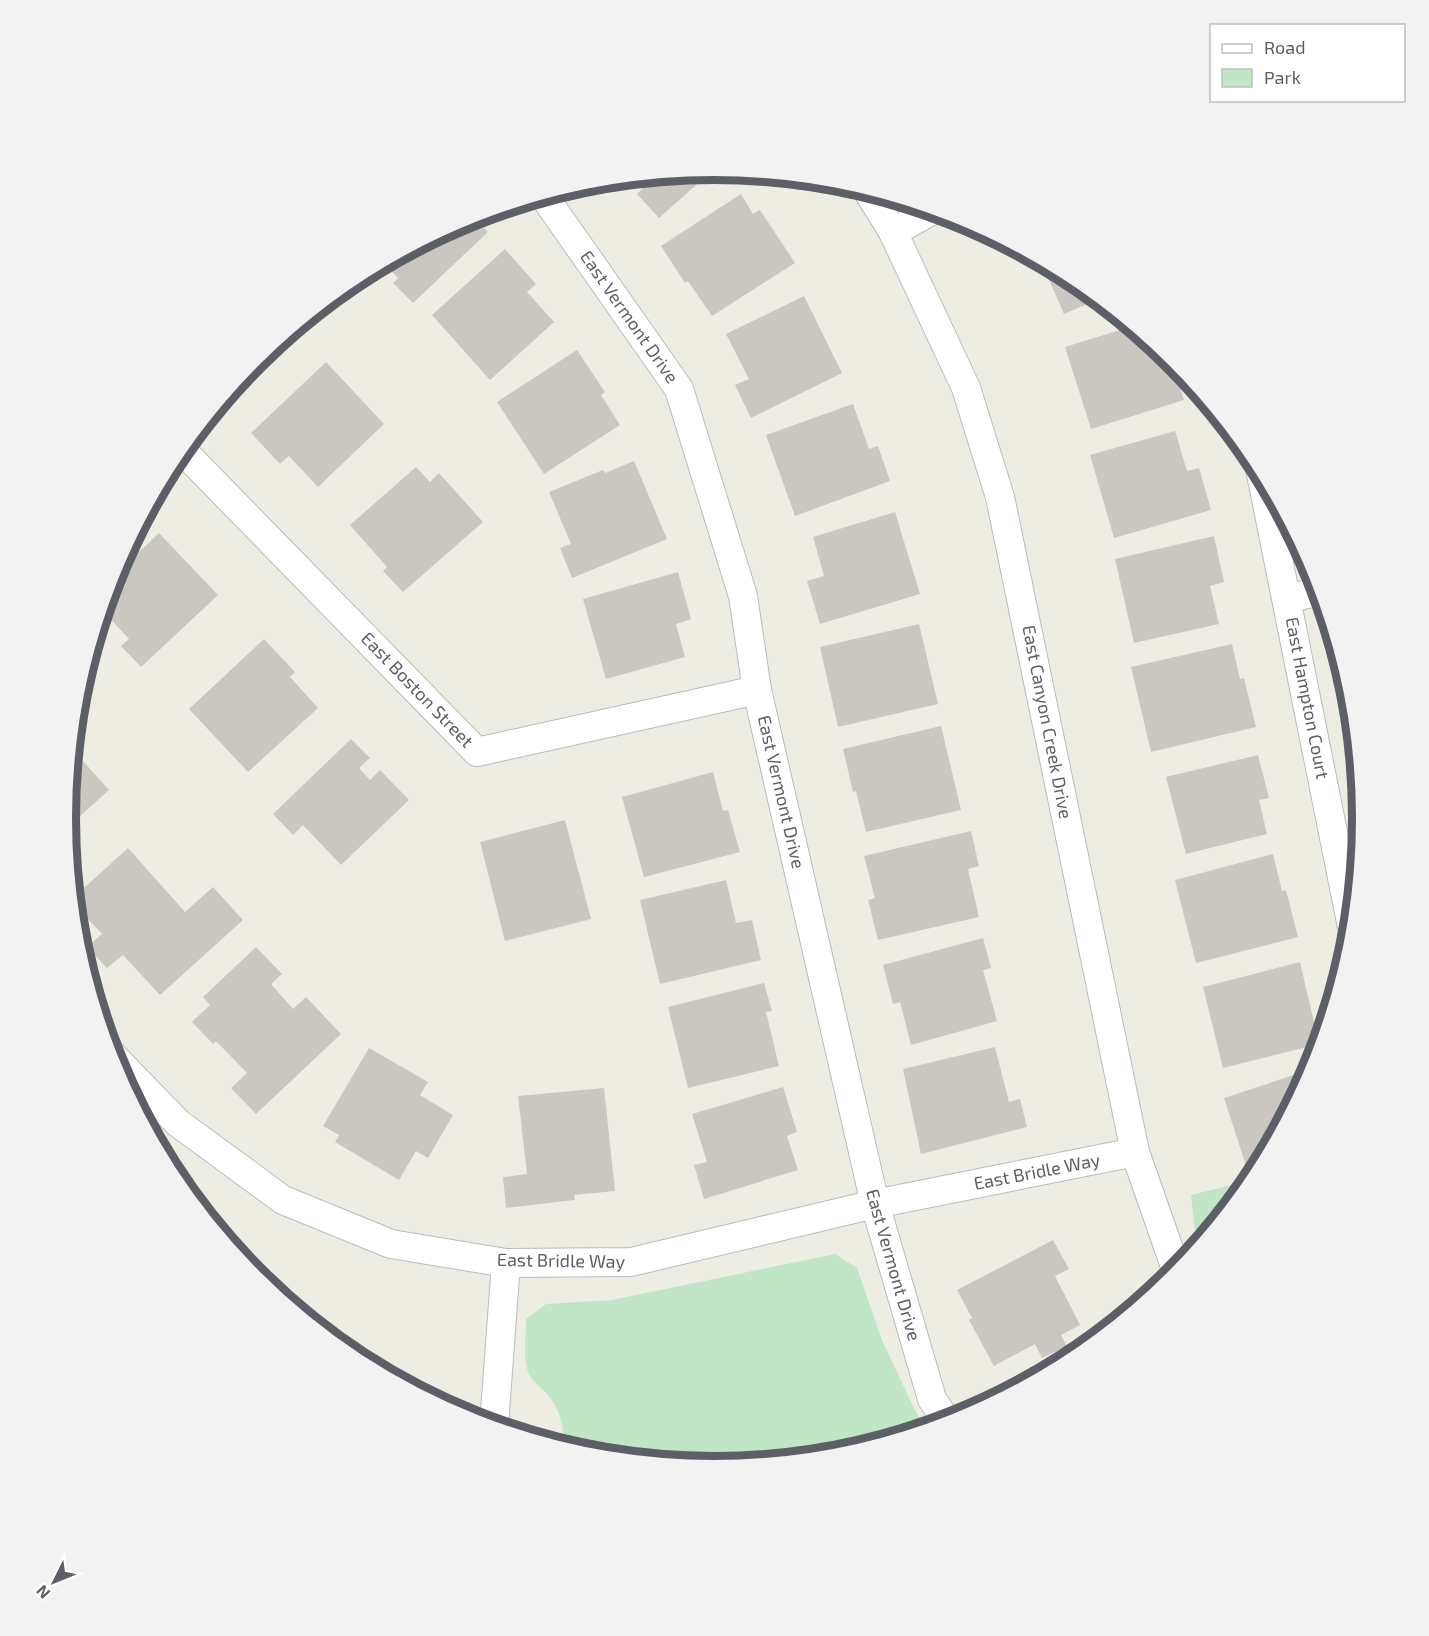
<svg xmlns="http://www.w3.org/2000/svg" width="1429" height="1636" font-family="'Exo 2',sans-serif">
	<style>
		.green { fill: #c1e6c5 }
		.building { fill: #cac7c1 }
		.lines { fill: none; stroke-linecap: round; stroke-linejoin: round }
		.minor-casing { stroke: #b9bbc0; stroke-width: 30 }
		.minor { stroke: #fff; stroke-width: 28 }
		.labels { text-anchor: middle; stroke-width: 4.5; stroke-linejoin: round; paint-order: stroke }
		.street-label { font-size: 18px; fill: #5c5f65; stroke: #fff }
		.rim { fill: none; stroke: #5c5f65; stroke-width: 8 }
	</style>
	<rect width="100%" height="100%" fill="#eeede4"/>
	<g class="green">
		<path d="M1252,1180L1200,1243L1194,1225L1191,1195Z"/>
		<path d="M835,1254L857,1268L882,1340L912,1404L925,1428L841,1454L714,1466L588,1454L562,1446C566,1426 558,1404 543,1390C537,1384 531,1380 528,1372C523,1356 526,1336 526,1319L546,1304L612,1300Z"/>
	</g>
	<g class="building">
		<path d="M713,170L659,218L637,194L650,181L645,176Z"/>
		<path d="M631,178L615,192L604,180Z"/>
		<path d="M741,194L753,214L760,210L795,263L712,316L688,281L685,283L661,246Z"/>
		<path d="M474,217L488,232L413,303L393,283L398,278L384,263Z"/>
		<path d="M505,249L536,284L527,292L554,322L490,380L432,315Z"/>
		<path d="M1041,261L1075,279L1099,299L1064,314Z"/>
		<path d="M804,296L842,373L751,418L735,385L749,379L726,334Z"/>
		<path d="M1133,326L1179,367L1174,368L1184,400L1091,429L1065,347Z"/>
		<path d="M276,343L278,344L243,377L242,376L256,359Z"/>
		<path d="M577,350L605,392L601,395L620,425L544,474L497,402Z"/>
		<path d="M326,362L384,424L318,487L289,456L280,464L251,433Z"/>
		<path d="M853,404L869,449L878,446L890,481L795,516L766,435Z"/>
		<path d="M1175,431L1187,471L1199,468L1211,510L1114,538L1090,455Z"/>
		<path d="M634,461L667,539L572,578L560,548L571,544L549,492L603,470L605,473Z"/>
		<path d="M416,467L430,482L439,473L483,522L403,592L383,571L387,567L350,525Z"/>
		<path d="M895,512L920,594L820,624L807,581L824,576L813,537Z"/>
		<path d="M159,533L218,595L141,667L121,646L129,639L103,611L114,576Z"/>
		<path d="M1214,536L1224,582L1210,586L1219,624L1134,643L1115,559Z"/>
		<path d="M678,572L691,619L676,624L685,657L606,679L583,599Z"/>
		<path d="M919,624L938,704L838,727L820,647Z"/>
		<path d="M264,639L295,672L290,677L318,708L248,772L189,709Z"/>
		<path d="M1232,644L1240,679L1244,678L1256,727L1151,752L1131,667Z"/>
		<path d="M941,726L961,810L866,832L856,791L853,792L843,749Z"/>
		<path d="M351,739L370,758L359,768L370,780L380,770L409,800L341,865L303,825L293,835L273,814Z"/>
		<path d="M73,750L109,790L67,828L66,818Z"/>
		<path d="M1258,755L1269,798L1259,800L1267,834L1186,854L1166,777Z"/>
		<path d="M713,772L723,811L728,810L740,852L644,877L622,797Z"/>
		<path d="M565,820L591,919L505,941L480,842Z"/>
		<path d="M971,831L979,866L968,869L979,917L878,940L868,900L875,898L864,856Z"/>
		<path d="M128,848L185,912L213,887L243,920L160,995L123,955L107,968L87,947L102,934L75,905L74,897Z"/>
		<path d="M1273,854L1282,891L1286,890L1298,937L1196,963L1175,880Z"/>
		<path d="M726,880L736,923L752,920L761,960L660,984L640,900Z"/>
		<path d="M983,938L991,968L983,970L997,1021L911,1045L900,1002L893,1004L883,965Z"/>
		<path d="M256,947L282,974L271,984L293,1009L306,997L341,1034L256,1114L231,1088L247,1073L216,1041L213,1044L192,1022L210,1005L203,997Z"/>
		<path d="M1300,962L1319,1044L1223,1068L1203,987Z"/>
		<path d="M764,983L772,1011L766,1012L779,1066L688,1088L668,1007Z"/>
		<path d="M995,1047L1009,1102L1020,1099L1027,1127L921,1154L903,1069Z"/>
		<path d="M369,1048L428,1082L420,1095L453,1115L428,1158L416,1151L399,1180L335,1142L339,1135L323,1126Z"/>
		<path d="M1312,1069L1255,1176L1250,1178L1224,1098Z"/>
		<path d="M783,1087L797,1132L787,1136L798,1170L704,1199L694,1165L707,1162L692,1114Z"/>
		<path d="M604,1088L615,1191L574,1195L575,1200L506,1208L503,1177L527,1174L518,1096Z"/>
		<path d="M1053,1240L1069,1269L1055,1276L1080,1325L1061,1335L1067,1346L1042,1358L1035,1344L994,1366L969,1320L972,1318L957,1290Z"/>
	</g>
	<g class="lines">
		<defs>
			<g id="minor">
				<path d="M867,190L893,232L966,388L1000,497L1135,1152L1177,1272"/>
				<path d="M543,195L679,389L743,596L757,690L875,1204L932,1399L947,1422"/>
				<path d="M893,232L933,210"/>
				<path d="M182,450L477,752L757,690"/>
				<path d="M1260,469L1352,927"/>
				<path d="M1287,599L1320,591"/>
				<path d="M112,1055L178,1123L283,1200L391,1244L506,1263L631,1262L875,1204L1135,1152"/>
				<path d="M494,1425L506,1263"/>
			</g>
		</defs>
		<use href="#minor" class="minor-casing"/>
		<use href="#minor" class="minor"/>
	</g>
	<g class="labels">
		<g class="street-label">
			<text transform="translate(629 317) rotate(55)" y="6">East Vermont Drive</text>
			<text transform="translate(417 690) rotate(46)" y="6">East Boston Street</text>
			<text transform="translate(1307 698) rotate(79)" y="6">East Hampton Court</text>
			<text transform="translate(1047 722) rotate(79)" y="6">East Canyon Creek Drive</text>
			<text transform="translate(781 792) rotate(77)" y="6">East Vermont Drive</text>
			<text transform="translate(1037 1172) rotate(-11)" y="6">East Bridle Way</text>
			<text transform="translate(561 1261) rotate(1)" y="6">East Bridle Way</text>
			<text transform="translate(893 1265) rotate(74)" y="6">East Vermont Drive</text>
		</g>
	</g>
	<path d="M0 0H1429V1636H0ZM76 818a638 638 0 1 1 1276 0a638 638 0 1 1-1276 0Z" fill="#f2f2f3" fill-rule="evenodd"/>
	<path class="rim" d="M76 818a638 638 0 1 1 1276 0a638 638 0 1 1-1276 0Z"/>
	<rect x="1210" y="24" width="195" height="78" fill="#ffffff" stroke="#bebfc1" stroke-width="1.5"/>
	<rect x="1222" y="44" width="30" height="9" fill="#ffffff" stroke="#bebfc1" stroke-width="1.5"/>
	<text x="1264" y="54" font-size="18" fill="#5c5f65">Road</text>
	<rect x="1222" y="69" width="30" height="18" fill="#c1e6c5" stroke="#bebfc1" stroke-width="1.5"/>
	<text x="1264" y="84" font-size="18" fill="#5c5f65">Park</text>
	<g transform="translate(54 1582) rotate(227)" stroke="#ffffff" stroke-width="4.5" paint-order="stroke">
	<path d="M0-4.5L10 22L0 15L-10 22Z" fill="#5c5f65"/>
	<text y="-9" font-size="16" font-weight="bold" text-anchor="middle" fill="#5c5f65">N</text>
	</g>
</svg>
